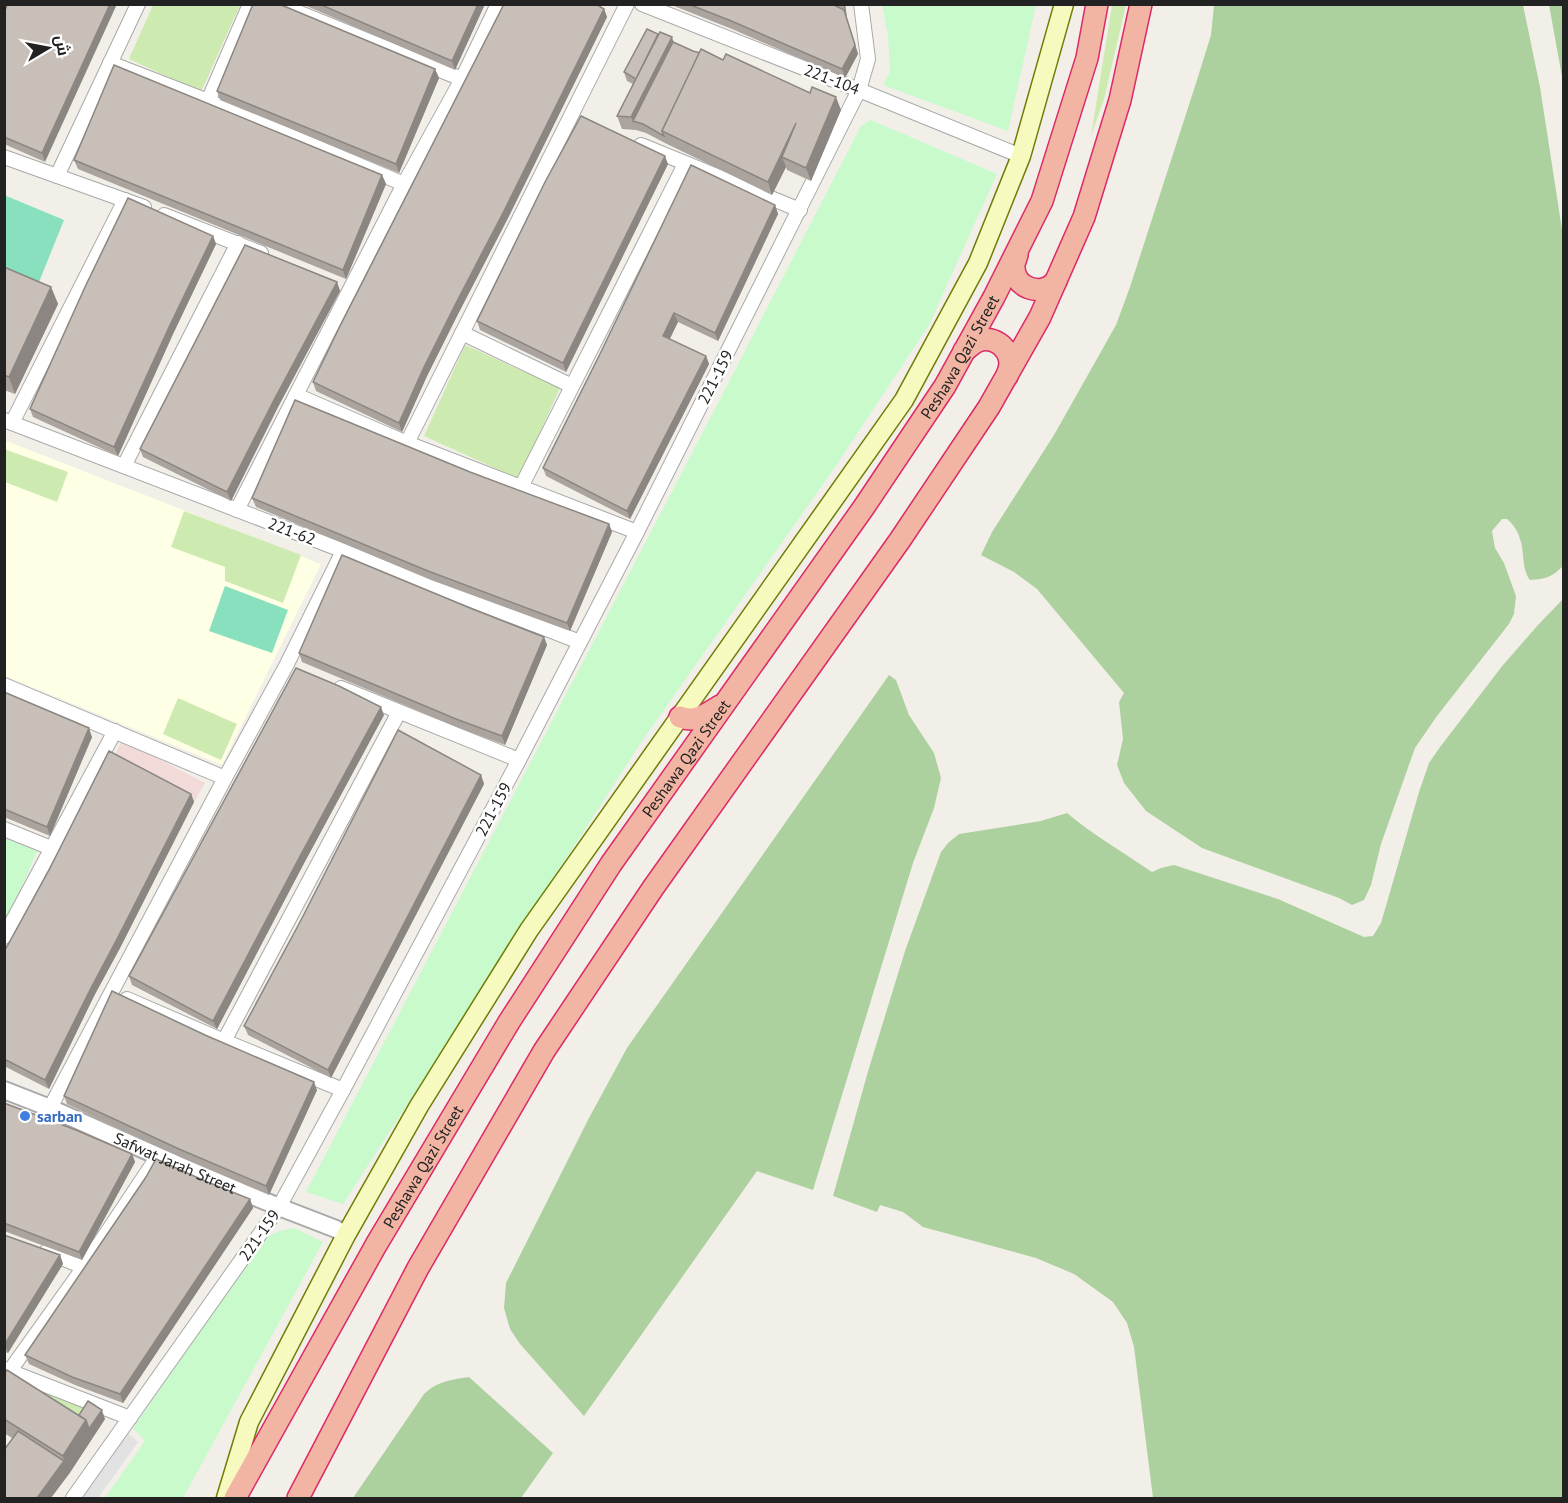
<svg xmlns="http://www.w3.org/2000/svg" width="1568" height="1503" font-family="'PT Sans',Cairo,sans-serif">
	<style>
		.commercial { fill: #f2dad9 }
		.education { fill: #ffffe5 }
		.grass { fill: #cdebb0 }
		.forest { fill: #add19e }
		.park { fill: #c8facc }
		.pitch { fill: #88e0be }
		.parking { fill: #e2e2e2 }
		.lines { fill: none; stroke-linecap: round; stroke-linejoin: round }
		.minor-casing { stroke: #a9a9a9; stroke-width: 16 }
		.tertiary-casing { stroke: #a9a9a9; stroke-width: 20 }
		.secondary-casing { stroke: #707d05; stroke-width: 21 }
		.trunk-casing { stroke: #dc2a67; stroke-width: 24 }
		.minor { stroke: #fff; stroke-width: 14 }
		.tertiary { stroke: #fff; stroke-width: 16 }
		.secondary { stroke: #f7fabf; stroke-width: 18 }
		.trunk { stroke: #f2b4a3; stroke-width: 21 }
		.wall { fill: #aba49e }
		.shaded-wall { fill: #8b8681 }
		.building { fill: #c7bfb8; stroke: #8b8681; stroke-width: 1.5 }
		.shop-dot { fill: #3f7fe0; stroke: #fff; stroke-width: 2 }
		.labels { text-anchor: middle; stroke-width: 5; stroke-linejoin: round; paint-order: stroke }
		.street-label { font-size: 16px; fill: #222; stroke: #fff }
		.shop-label { font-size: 16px; font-weight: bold; fill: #366cbe; stroke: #fff; text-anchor: start }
	</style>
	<rect width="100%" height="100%" fill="#f2efe9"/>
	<path class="commercial" d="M122,740L205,783L194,802L112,760Z"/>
	<path class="education" d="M4,440L321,564L222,765L5,676Z"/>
	<g class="grass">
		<path d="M153,5H240L201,92L129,59Z"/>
		<path d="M1112,5H1126L1104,99L1091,136Z"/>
		<path d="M465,345L560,388L519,479L424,436Z"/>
		<path d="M4,449L68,472L57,502L5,482Z"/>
		<path d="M184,511L301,555L283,603L225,581V567L171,547Z"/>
		<path d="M178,698L237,724L221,760L163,734Z"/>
		<path d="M19,1377L91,1410L79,1429Z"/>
	</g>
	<g class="forest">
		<path d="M1214,5H1523L1540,87L1563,236V566C1552,577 1546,579 1530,580C1521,569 1525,552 1520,539C1518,531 1513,524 1507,519H1502L1492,531L1495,548L1504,563L1516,596L1514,614L1509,624L1437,716L1415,748L1381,844L1371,885L1364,900L1352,905L1339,898L1202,848L1146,811L1124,783L1117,765L1123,739L1119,702L1124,693L1037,589L1014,572L981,555L992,532L1054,435L1116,325L1130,287L1197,80L1211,35Z"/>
		<path d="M1549,5H1563V82Z"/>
		<path d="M1563,599V1498H1153L1134,1347L1127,1323L1113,1302L1074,1274L1036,1258L923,1227L903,1212L880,1205L877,1212L833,1196L869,1068L905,951L941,852L948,843L959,834L1041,821L1067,813C1093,835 1123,852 1152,872L1161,868L1174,865L1278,899L1364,937L1373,936L1381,923L1419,792L1429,763L1440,747L1503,665L1538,625Z"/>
		<path d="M889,675L896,680L909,715L934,753L941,778L934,808L913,863L813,1190L757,1171L584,1416L520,1344L510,1329L504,1308L506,1283L589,1118L627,1048Z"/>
		<path d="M469,1377L553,1453L521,1498H353L424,1394C438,1381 450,1380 469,1377Z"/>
	</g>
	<g class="park">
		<path d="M882,5H1036L1008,131L883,85L890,72L888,36Z"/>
		<path d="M871,120L997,174L929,325L833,470L642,741L343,1204L306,1192L701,436L861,126Z"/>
		<path d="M5,838L37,851L5,927Z"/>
		<path d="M294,1228L323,1242L183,1498H105L145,1441L133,1428L264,1238L279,1231Z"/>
	</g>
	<g class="pitch">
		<path d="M4,195L64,220L37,287L5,274Z"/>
		<path d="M225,586L288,610L272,653L209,631Z"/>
	</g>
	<path class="parking" d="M128,1433L138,1442L98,1498H81Z"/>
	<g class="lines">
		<defs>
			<g id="minor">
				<path d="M278,4L462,79"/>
				<path d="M642,4L859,90L1021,156"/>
				<path d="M110,63L208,101L404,184"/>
				<path d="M208,101L250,4"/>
				<path d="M641,145L800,210"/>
				<path d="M4,157L144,207"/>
				<path d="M57,176L138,4"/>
				<path d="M164,215L261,253"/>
				<path d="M462,333L572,386"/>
				<path d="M296,395L407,443L637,532"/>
				<path d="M4,420L580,642"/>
				<path d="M12,423L125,200"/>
				<path d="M407,443L627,4"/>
				<path d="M124,466L238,243"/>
				<path d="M521,487L685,164"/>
				<path d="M237,510L404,184L462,79L498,4"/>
				<path d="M4,685L225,778"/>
				<path d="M341,688L519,760"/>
				<path d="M4,829L51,848"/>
				<path d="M4,937L115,731"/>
				<path d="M127,999L224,1041L343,1090"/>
				<path d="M224,1041L399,712"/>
				<path d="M50,1108L225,778L286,666L343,551"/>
				<path d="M46,1252L84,1267"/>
				<path d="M4,1369L130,1418"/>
				<path d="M4,1379L84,1267L158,1156"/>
				<path d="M73,1498L279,1207L343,1090L519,760L637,532L859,90L868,59L861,4"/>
			</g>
			<g id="tertiary">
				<path id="s1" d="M4,1090L50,1108L158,1156L279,1207L336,1229L346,1235"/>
			</g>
			<path id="secondary" d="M226,1498L249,1422L346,1235L419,1106L529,930L904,400L978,263L1021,156L1064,4"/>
			<g id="trunk">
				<path d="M1017,255C1016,258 1015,261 1014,264C1012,288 1042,298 1056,281"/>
				<path d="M964,351C968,348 972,344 976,342C991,334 1009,346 1010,363C1010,368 1008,372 1007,376"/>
				<path d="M680,717C696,723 707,714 720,706"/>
				<path id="s2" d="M235,1498L376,1245L509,1022L611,864L864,507L945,386L994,297L1042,201L1087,58L1097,4"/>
				<path d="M298,1498L418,1268L544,1051L653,888L900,540L989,407L1040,317L1084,217L1120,100L1141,4"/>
			</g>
		</defs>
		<use href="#minor" class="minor-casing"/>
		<use href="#tertiary" class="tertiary-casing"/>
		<use href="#secondary" class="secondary-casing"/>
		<use href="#trunk" class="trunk-casing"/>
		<use href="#minor" class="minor"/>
		<use href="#tertiary" class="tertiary"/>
		<use href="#secondary" class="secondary"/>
		<use href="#trunk" class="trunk"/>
	</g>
	<g class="wall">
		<path d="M302,4H485L455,70Z"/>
		<path d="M669,4H845L847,18L858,54L845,78L732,29Z"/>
		<path d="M604,9L607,17L508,218L458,314L427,376L402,432L316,391L313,382Z"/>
		<path d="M4,12L45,162L4,144Z"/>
		<path d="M673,42L693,51L723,60L841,110L811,181L787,170L786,167L772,195L667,144L646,133L636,130L622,129L617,116L633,84L627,81L624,72Z"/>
		<path d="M435,69L439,78L399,173L220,100L217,91Z"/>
		<path d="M74,160L382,175L386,184L346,279L78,169Z"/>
		<path d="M668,164L566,372L480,330L477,321Z"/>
		<path d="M775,205L778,214L718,341L678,322L669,339L706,356L709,364L630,519L546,476L543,468L599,356Z"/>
		<path d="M213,236L216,244L173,334L118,456L33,417L30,409Z"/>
		<path d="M4,267L51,287L58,304L15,394L4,390Z"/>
		<path d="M337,282L340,291L278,407L231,501L143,457L140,449Z"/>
		<path d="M470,472L609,524L612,532L570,631L431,580L256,507L252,498Z"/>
		<path d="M475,610L544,637L547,645L505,745L459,728L302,662L299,653Z"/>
		<path d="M4,692L92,737L50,836L4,817Z"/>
		<path d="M384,715L302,867L217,1029L132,985L129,976Z"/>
		<path d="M481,775L484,784L331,1078L248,1035L244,1026Z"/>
		<path d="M191,794L194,802L120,948L94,996L49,1089L4,1066V952Z"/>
		<path d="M205,1035L317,1090L269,1195L182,1158L67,1104L64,1096Z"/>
		<path d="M4,1103L132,1154L135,1162L82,1260L4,1231Z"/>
		<path d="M205,1181L250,1199L253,1208L123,1403L75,1385L29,1364L25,1355Z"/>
		<path d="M4,1235L60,1255L63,1264L8,1353L4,1352Z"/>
		<path d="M4,1374L79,1415L105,1419L69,1474L4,1433Z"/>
	</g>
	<g class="shaded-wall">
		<path d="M110,4H117L45,162L42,153Z"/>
		<path d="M478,4H485L455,70L452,61Z"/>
		<path d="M843,4H845L847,18L858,54L845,78L842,69L855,45Z"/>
		<path d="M604,9L607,17L508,218L458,314L427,376L402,432L399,423L424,367Z"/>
		<path d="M672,37L676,50L633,121L631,117Z"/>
		<path d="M435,69L439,78L399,173L396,164Z"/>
		<path d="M836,97L841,110L811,181L806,168Z"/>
		<path d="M796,123L782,157L786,167L772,195L768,182Z"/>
		<path d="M665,156L668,164L566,372L563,363Z"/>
		<path d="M382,175L386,184L346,279L343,270Z"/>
		<path d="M775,205L778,214L718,341L715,333Z"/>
		<path d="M213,236L216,244L173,334L118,456L114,447L170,325Z"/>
		<path d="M337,282L340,291L278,407L231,501L227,492L275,398Z"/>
		<path d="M51,287L58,304L15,394L9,377Z"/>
		<path d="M674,313L678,322L667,345L663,336Z"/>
		<path d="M706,356L709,364L630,519L627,511Z"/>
		<path d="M609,524L612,532L570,631L567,623Z"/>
		<path d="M544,637L547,645L505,745L502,736Z"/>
		<path d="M381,707L384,715L302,867L217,1029L213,1021L299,858Z"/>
		<path d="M89,728L92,737L50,836L47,827Z"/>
		<path d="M481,775L484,784L331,1078L328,1070Z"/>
		<path d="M191,794L194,802L120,948L94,996L49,1089L45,1080L91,988Z"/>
		<path d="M314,1082L317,1090L269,1195L266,1186Z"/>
		<path d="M132,1154L135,1162L82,1260L79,1252Z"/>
		<path d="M250,1199L253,1208L123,1403L120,1394Z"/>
		<path d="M60,1255L63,1264L8,1353L5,1344Z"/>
		<path d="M102,1410L105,1419L69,1474L51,1498H37L64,1461L63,1456L86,1420Z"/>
	</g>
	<g class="building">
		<path d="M8,4H110L42,153L4,137V12Z"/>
		<path d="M253,4H279L435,69L396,164L217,91Z"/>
		<path d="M319,4H478L452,61Z"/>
		<path d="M504,4H596L604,9L505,209L455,305L424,367L399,423L313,382L339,328Z"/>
		<path d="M688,4H832L844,10L855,45L842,69L729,20Z"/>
		<path d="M647,29L658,34L636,79L624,72Z"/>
		<path d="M660,32L672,37L631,117L617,116Z"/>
		<path d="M673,42L693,51L700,53L662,131L664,136L643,124L633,121Z"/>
		<path d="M701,49L723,60L726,54L810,93L812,87L836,97L806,168L782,157L796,123L768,182L662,131Z"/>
		<path d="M114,65L382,175L343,270L74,160Z"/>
		<path d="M581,116L665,156L563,363L477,321L545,182Z"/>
		<path d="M691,165L775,205L715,333L674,313L663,336L706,356L627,511L543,468L599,356Z"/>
		<path d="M128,198L213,236L170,325L114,447L30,409L85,287Z"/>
		<path d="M245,245L337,282L275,398L227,492L140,449Z"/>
		<path d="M4,267L51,287L9,377L4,375Z"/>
		<path d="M295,400L470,472L609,524L567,623L428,571L252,498Z"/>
		<path d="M342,555L475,610L544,637L502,736L456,719L299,653Z"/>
		<path d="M296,668L339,686L381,707L299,858L213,1021L129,976Z"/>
		<path d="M4,692L89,728L47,827L4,809Z"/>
		<path d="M398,730L481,775L328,1070L244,1026L300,922Z"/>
		<path d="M109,751L191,794L117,939L91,988L45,1080L4,1059V952L49,870Z"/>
		<path d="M112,991L205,1035L314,1082L266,1186L179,1149L64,1096Z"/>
		<path d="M4,1103L76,1130L132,1154L79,1252L4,1223Z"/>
		<path d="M156,1159L205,1181L250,1199L120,1394L72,1377L25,1355L146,1177Z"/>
		<path d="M4,1235L60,1255L5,1344H4Z"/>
		<path d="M7,1370L86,1420L63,1456L4,1419V1374Z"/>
		<path d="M88,1401L102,1410L89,1429L86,1420L79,1415Z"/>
		<path d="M18,1431L64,1461L37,1498H7L4,1497V1450Z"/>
	</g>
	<circle class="shop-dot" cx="25" cy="1116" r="6"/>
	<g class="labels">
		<g class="street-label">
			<text transform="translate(832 79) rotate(21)" y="6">221-104</text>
			<text dy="6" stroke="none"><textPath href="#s2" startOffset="1353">Peshawa Qazi Street</textPath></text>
			<text transform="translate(715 377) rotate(-63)" y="6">221-159</text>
			<text transform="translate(292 531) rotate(21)" y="6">221-62</text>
			<text dy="6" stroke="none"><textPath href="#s2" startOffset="867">Peshawa Qazi Street</textPath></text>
			<text transform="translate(493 809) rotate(-62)" y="6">221-159</text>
			<text dy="6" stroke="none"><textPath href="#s1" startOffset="186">Safwat Jarah Street</textPath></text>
			<text dy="6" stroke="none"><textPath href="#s2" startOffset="381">Peshawa Qazi Street</textPath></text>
			<text transform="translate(259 1235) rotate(-55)" y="6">221-159</text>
		</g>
		<g class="shop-label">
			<text x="37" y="1122">sarban</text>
		</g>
	</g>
	<rect width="1568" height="1503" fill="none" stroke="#222222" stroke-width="12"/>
	<g transform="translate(48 48) rotate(80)" stroke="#ffffff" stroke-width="4.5" paint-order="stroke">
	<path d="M0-4.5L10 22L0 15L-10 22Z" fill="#222222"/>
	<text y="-9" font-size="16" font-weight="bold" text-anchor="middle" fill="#222222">ش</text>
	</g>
</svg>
